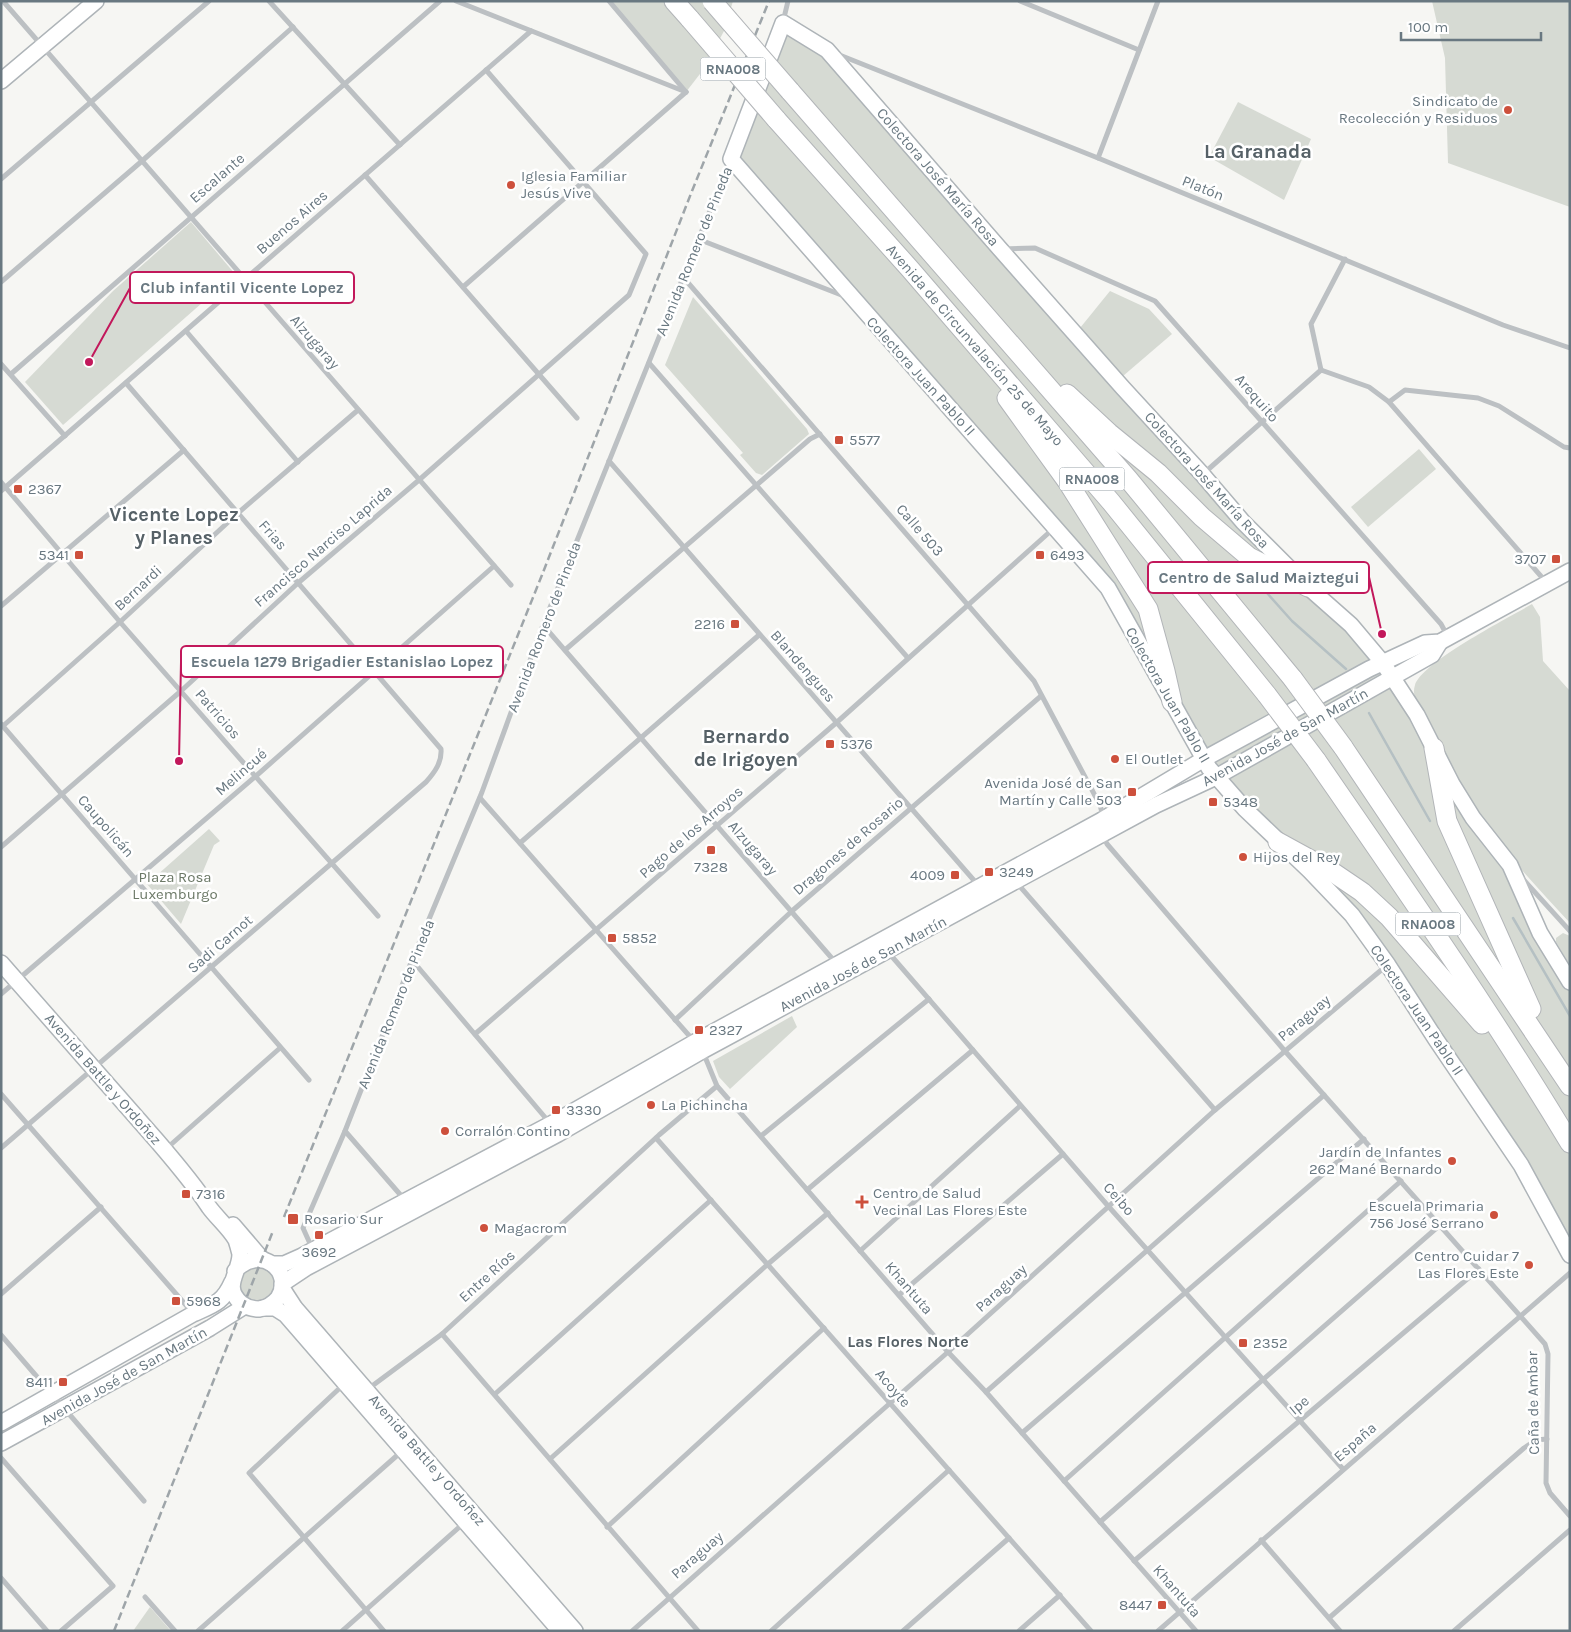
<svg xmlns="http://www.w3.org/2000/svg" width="1571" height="1632" font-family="Karla,sans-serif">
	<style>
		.green { fill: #d6dad3 }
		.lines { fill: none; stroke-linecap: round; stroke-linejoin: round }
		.stream { stroke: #b5c0c3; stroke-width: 2.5 }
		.secondary-casing { stroke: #aeb4b8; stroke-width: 18 }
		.highway-casing { stroke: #b2b5b8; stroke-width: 21 }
		.street { stroke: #bcc0c3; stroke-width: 5 }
		.secondary { stroke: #fff; stroke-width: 15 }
		.highway { stroke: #fff; stroke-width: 19 }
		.rail { stroke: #9ea5a9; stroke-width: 2.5; stroke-dasharray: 8 4; stroke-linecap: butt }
		.highway-bridge-casing { stroke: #b2b5b8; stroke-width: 21; stroke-linecap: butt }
		.highway-bridge { stroke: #fff; stroke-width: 19 }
		.poi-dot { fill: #cd503c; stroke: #fff; stroke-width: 2 }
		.labels { text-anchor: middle; stroke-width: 5; stroke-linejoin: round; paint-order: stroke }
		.shield { fill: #fff; stroke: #96a0a7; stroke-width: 1 }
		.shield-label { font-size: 14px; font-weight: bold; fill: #697881 }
		.poi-label { font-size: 15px; fill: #697881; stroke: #fff; text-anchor: start }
		.street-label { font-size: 15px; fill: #697881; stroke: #fff }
		.park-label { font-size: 15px; fill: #6c7967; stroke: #fff }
		.neighbourhood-label { font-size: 16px; font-weight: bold; fill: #566167; stroke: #fff }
		.district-label { font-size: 20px; font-weight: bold; fill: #566167; stroke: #fff }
		.leader { fill: none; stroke: #c2185b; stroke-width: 2 }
		.callout-dot { fill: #c2185b; stroke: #fff; stroke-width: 2 }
		.callout { fill: #fff; stroke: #c2185b; stroke-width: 2 }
		.callout-label { font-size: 16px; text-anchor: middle; font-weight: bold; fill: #697881 }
	</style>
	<rect width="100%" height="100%" fill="#f6f6f3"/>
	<g class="green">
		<path d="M609,1H733L724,31L703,70L686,92Z"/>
		<path d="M1432,1H1570V207L1448,163L1445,58Z"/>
		<path d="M783,23L827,50L1123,388L1351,625L1493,844L1570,982V1255L1388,965L1216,777L1108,588L731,159Z"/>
		<path d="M1238,102L1311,139L1284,200L1209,157Z"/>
		<path d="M191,222L235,274L63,425L25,382L113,291Z"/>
		<path d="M1110,291L1149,309L1172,334L1123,376L1080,328Z"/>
		<path d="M693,297L807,429L809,434L762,475L756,473L740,455L743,453L665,365Z"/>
		<path d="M1419,449L1436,469L1368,527L1351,507Z"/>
		<path d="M1532,604L1540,617L1543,661L1570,691V923C1535,885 1499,847 1470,804C1454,780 1445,751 1431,726C1424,714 1410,700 1415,685C1422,662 1508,618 1532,604Z"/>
		<path d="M209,829L220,841L214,845L181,924L147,884Z"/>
		<path d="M1563,933L1570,936V966L1556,942V938Z"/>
		<path d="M792,1016L797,1027L730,1089L719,1077L713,1061Z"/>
		<path d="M247,1261L279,1273L272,1304H242L235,1271Z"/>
		<path d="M150,1607L171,1631H133Z"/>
	</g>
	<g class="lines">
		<g class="stream">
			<path d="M1267,593L1292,621L1346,669"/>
			<path d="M1369,713L1430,821"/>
			<path d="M1513,918L1570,1016"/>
		</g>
		<defs>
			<g id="secondary">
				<path d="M1,81L96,1"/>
				<path d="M1,963C53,1023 106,1082 158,1142C176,1163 194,1184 209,1207C217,1218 229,1228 236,1240C237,1243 239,1250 240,1254C240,1273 222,1286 241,1303C246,1307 252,1309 259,1309C266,1308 273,1304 278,1298C295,1272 260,1243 235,1271"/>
				<path d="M1570,982L1540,933L1510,865L1473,818L1452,784L1417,715L1383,663L1351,625L1308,587L1243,522L1202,474L1123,388L1000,249L827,50L783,23L731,159L1108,588L1209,768L1245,809L1310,871L1352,915L1388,965L1435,1038L1521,1165L1570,1255"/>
				<path d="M233,1225L262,1259"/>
				<path d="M272,1264H284L302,1256L551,1124L695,1042L1102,820L1204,759L1369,669L1425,643L1440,642L1570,571"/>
				<path d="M282,1284L306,1268L558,1134L702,1051L1156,805L1216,777L1432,655L1440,642"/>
				<path d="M282,1288L295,1308L575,1631"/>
				<path d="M263,1308H275L286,1315L560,1631"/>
				<path d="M1,1423L193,1314C213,1305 223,1303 232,1282"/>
				<path d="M1,1443L210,1328L245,1306"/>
			</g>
			<g id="highway">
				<path d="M674,1L690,19"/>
				<path d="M790,91L1129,480L1293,679"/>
				<path d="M776,119L910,269L1111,502L1267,695"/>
				<path d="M1067,394L1109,433L1158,473L1202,517L1249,557L1308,587"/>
				<path d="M1007,398L1067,481L1148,609L1165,671L1172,702"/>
				<path d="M1343,747L1570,1086"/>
				<path d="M1434,748L1447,821L1531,1009"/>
				<path d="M1316,760C1403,886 1491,1012 1570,1143"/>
				<path d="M1278,842L1331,871L1362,892L1389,917L1482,1024"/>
			</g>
		</defs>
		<use href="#secondary" class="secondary-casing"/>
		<use href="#highway" class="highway-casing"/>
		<g class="street">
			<path d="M3,1L511,585"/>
			<path d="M269,1L400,145"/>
			<path d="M456,1L686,92"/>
			<path d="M609,1L686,92"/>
			<path d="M1020,1L1139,50"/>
			<path d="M783,22L788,1"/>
			<path d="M837,54L1098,158L1503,325L1570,348"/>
			<path d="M1098,158L1158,1"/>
			<path d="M365,175L577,418"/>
			<path d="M1,179L209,1"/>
			<path d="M698,239L844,296"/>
			<path d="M1003,249L1035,248L1155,301L1441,624L1448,637"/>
			<path d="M683,277L1034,681L1100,805L1103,816"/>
			<path d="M1,282L142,161L293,27"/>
			<path d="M463,287L686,92"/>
			<path d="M186,331L298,462"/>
			<path d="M649,363L908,658"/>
			<path d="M1,364L65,436"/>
			<path d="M1321,370L1369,387L1389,402L1546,582"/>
			<path d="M1321,370L1311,324L1345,259"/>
			<path d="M11,374L440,1"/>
			<path d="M1389,402L1405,390L1478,398L1499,406L1564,447L1570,448"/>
			<path d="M609,461L978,885"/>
			<path d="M1203,474L1321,370"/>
			<path d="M1,482L120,622L378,916"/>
			<path d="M1,491L531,31"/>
			<path d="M1,606L184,450"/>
			<path d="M543,625L836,963"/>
			<path d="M565,650L810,439L820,434"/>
			<path d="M1,724L309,1080"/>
			<path d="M3,726L120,622L238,513L358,410"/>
			<path d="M480,798L693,1040"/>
			<path d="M1103,836L1107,844L1284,1050L1545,1344L1548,1354L1546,1483L1550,1493L1570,1516"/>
			<path d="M520,843L759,635"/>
			<path d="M1,847L181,691L298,583L419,480L629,295L646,254L486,70"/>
			<path d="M1522,878L1570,931"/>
			<path d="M1016,882L1215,1110"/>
			<path d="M888,952L1109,1207L1343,1469"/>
			<path d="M412,960L549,1122"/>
			<path d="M1,994L256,776L494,566"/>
			<path d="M675,1020L792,911L1041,696"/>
			<path d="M475,1034L836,723L1053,529"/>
			<path d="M703,1052L717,1086L948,1352L986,1392L1196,1631"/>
			<path d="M1,1094L192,1312"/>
			<path d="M345,1131L404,1199"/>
			<path d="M761,1136L929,999"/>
			<path d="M656,1138L1091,1631"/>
			<path d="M1,1148L426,782C435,772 442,762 441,749L126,383"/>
			<path d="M167,1148L280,1048"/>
			<path d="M807,1190L973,1050"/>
			<path d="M312,1248L303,1228L345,1131L412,960L482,792L543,625L730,161"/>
			<path d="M860,1251L1020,1106"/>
			<path d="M1,1294L101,1207"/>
			<path d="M899,1295L1063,1154"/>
			<path d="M442,1334L698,1631"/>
			<path d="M1,1335L144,1501"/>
			<path d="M343,1385L249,1473L384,1631"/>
			<path d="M368,1389L442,1334L659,1135L717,1086"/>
			<path d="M986,1392L1324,1095"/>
			<path d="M495,1394L711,1200"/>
			<path d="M1022,1433L1364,1139"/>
			<path d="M1,1458L113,1586L61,1631"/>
			<path d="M550,1459L768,1264L828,1213"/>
			<path d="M1064,1481L1401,1181"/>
			<path d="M1100,1522L1440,1225"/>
			<path d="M607,1527L824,1328"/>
			<path d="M1261,1540L1340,1631"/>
			<path d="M1134,1561L1479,1269"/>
			<path d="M1,1578L47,1631"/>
			<path d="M145,1597L175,1631"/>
			<path d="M1329,1618L1524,1448L1536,1440L1547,1439"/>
			<path d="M198,1631L401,1452"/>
			<path d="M342,1631L464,1523"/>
			<path d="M632,1631L948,1352L1215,1110L1386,966"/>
			<path d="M771,1631L949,1470"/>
			<path d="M903,1631L1009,1538"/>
			<path d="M1019,1631L1060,1595"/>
			<path d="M1158,1631L1570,1273"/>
			<path d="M1454,1631L1570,1530"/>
		</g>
		<use href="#secondary" class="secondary"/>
		<use href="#highway" class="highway"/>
		<g class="rail">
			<path d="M284,1217L542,575L692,191L769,1"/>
			<path d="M114,1631L273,1231"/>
		</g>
		<defs>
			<g id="highway-bridge">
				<path d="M712,1L790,91"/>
				<path d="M690,19L776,119"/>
				<path d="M1293,679L1343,747"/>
				<path d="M1267,695L1316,760"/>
			</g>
		</defs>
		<use href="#highway-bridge" class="highway-bridge-casing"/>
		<use href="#highway-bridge" class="highway-bridge"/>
	</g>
	<g class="poi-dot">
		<circle cx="1508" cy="110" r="5"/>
		<circle cx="511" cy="185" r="5"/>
		<rect x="834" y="435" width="10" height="10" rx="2.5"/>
		<rect x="13" y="484" width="10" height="10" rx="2.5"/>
		<rect x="74" y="550" width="10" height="10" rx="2.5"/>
		<rect x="1035" y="550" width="10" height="10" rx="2.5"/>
		<rect x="1551" y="554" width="10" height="10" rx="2.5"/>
		<rect x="730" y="619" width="10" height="10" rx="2.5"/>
		<rect x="825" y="739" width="10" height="10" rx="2.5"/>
		<circle cx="1115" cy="759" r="5"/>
		<rect x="1127" y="787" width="10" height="10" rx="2.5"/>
		<rect x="1208" y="797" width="10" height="10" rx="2.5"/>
		<rect x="706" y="845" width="10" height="10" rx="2.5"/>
		<circle cx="1243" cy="857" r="5"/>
		<rect x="984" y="867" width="10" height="10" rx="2.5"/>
		<rect x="950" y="870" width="10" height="10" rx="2.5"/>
		<rect x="607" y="933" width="10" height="10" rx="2.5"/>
		<rect x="694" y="1025" width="10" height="10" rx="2.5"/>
		<circle cx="651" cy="1105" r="5"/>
		<rect x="551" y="1105" width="10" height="10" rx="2.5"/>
		<circle cx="445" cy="1131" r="5"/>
		<circle cx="1452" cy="1161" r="5"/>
		<rect x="181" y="1189" width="10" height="10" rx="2.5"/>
		<path d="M859.5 1194.5h5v5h5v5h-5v5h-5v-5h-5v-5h5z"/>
		<circle cx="1494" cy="1215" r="5"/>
		<rect x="287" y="1213" width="12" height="12" rx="2.5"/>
		<circle cx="484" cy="1228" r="5"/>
		<rect x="314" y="1230" width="10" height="10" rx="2.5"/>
		<circle cx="1529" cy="1265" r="5"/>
		<rect x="171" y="1296" width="10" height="10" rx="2.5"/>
		<rect x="1238" y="1338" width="10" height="10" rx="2.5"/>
		<rect x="58" y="1377" width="10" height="10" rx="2.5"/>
		<rect x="1157" y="1600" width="10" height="10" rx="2.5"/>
	</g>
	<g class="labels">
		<g class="shield">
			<rect x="700.5" y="57.5" width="65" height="23" rx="4"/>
			<rect x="1059.5" y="467.5" width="65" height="23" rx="4"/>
			<rect x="1395.5" y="912.5" width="65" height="23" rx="4"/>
		</g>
		<g class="shield-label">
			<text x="733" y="74">RNA008</text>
			<text x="1092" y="484">RNA008</text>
			<text x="1428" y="929">RNA008</text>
		</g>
		<g class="poi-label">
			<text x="1498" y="106" text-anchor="end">Sindicato de<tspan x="1498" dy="17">Recolección y Residuos</tspan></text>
			<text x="521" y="181">Iglesia Familiar<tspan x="521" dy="17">Jesús Vive</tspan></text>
			<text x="849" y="445">5577</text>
			<text x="28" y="494">2367</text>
			<text x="69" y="560" text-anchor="end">5341</text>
			<text x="1050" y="560">6493</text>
			<text x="1546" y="564" text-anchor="end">3707</text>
			<text x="725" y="629" text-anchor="end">2216</text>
			<text x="840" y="749">5376</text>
			<text x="1125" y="764">El Outlet</text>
			<text x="1122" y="788" text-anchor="end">Avenida José de San<tspan x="1122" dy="17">Martín y Calle 503</tspan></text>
			<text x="1223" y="807">5348</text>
			<text x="1253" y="862">Hijos del Rey</text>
			<text x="711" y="872" text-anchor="middle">7328</text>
			<text x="999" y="877">3249</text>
			<text x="945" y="880" text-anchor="end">4009</text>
			<text x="622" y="943">5852</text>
			<text x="709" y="1035">2327</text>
			<text x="661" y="1110">La Pichincha</text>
			<text x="566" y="1115">3330</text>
			<text x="455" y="1136">Corralón Contino</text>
			<text x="1442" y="1157" text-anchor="end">Jardín de Infantes<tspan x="1442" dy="17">262 Mané Bernardo</tspan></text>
			<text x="873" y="1198">Centro de Salud<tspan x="873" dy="17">Vecinal Las Flores Este</tspan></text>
			<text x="196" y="1199">7316</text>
			<text x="1484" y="1211" text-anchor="end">Escuela Primaria<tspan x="1484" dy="17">756 José Serrano</tspan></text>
			<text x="304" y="1224">Rosario Sur</text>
			<text x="494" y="1233">Magacrom</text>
			<text x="319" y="1257" text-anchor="middle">3692</text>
			<text x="1519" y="1261" text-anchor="end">Centro Cuidar 7<tspan x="1519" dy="17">Las Flores Este</tspan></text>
			<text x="186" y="1306">5968</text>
			<text x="1253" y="1348">2352</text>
			<text x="53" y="1387" text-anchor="end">8411</text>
			<text x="1152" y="1610" text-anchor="end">8447</text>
		</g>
		<g class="street-label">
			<text transform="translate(938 177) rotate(49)" y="5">Colectora José María Rosa</text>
			<text transform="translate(217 178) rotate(-41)" y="5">Escalante</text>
			<text transform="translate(1203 188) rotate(22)" y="5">Platón</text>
			<text transform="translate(292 222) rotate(-41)" y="5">Buenos Aires</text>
			<text transform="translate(694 251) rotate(-68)" y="5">Avenida Romero de Pineda</text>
			<text transform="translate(315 342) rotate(49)" y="5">Alzugaray</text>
			<text transform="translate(975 345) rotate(49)" y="5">Avenida de Circunvalación 25 de Mayo</text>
			<text transform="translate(921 376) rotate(48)" y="5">Colectora Juan Pablo II</text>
			<text transform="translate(1257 398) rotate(49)" y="5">Arequito</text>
			<text transform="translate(1207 480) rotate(48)" y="5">Colectora José María Rosa</text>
			<text transform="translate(920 530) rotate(49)" y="5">Calle 503</text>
			<text transform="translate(273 535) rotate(49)" y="5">Frias</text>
			<text transform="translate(323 546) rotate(-41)" y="5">Francisco Narciso Laprida</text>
			<text transform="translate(138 588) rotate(-43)" y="5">Bernardi</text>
			<text transform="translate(544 627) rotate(-69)" y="5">Avenida Romero de Pineda</text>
			<text transform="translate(803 666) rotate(49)" y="5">Blandengues</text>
			<text transform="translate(1168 695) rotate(60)" y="5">Colectora Juan Pablo II</text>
			<text transform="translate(218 714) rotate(49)" y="5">Patricios</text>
			<text transform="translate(1285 737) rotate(-29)" y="5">Avenida José de San Martín</text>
			<text transform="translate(241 772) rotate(-41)" y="5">Melincué</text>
			<text transform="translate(106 826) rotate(49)" y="5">Caupolicán</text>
			<text transform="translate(691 832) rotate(-41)" y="5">Pago de los Arroyos</text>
			<text transform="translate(848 846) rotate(-41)" y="5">Dragones de Rosario</text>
			<text transform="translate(753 848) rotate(49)" y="5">Alzugaray</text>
			<text transform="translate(220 944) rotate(-41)" y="5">Sadi Carnot</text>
			<text transform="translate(863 964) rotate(-28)" y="5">Avenida José de San Martín</text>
			<text transform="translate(396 1004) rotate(-68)" y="5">Avenida Romero de Pineda</text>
			<text transform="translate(1417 1010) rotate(56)" y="5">Colectora Juan Pablo II</text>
			<text transform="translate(1304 1018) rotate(-40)" y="5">Paraguay</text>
			<text transform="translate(103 1079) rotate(49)" y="5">Avenida Battle y Ordoñez</text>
			<text transform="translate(1119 1199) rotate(49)" y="5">Ceibo</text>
			<text transform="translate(487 1276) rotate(-42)" y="5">Entre Ríos</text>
			<text transform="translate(909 1288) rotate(49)" y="5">Khantuta</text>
			<text transform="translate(1001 1288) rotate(-42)" y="5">Paraguay</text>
			<text transform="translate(124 1376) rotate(-29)" y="5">Avenida José de San Martín</text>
			<text transform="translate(893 1388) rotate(49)" y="5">Acoyte</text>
			<text transform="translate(1533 1403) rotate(-91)" y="5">Caña de Ambar</text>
			<text transform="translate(1299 1405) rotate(-40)" y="5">Ipe</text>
			<text transform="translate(1355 1442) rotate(-41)" y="5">España</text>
			<text transform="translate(427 1460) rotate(49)" y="5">Avenida Battle y Ordoñez</text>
			<text transform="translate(697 1555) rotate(-41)" y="5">Paraguay</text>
			<text transform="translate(1177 1591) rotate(49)" y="5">Khantuta</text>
		</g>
		<g class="park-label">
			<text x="175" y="882">Plaza Rosa<tspan x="175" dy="17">Luxemburgo</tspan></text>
		</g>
		<g class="neighbourhood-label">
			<text x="908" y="1347">Las Flores Norte</text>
		</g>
		<g class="district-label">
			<text x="1258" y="158">La Granada</text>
			<text x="174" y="521">Vicente Lopez<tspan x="174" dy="23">y Planes</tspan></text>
			<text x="746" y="743">Bernardo<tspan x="746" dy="23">de Irigoyen</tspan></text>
		</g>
	</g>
	<path class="leader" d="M89 362L130 288M1382 634L1369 577M179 761L181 662"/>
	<g class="callout-dot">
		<circle cx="89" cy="362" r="5"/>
		<circle cx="1382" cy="634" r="5"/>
		<circle cx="179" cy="761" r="5"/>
	</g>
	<g class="callout">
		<rect x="130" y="272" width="224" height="31" rx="5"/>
		<rect x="1148" y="562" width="221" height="31" rx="5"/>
		<rect x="181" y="646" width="322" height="31" rx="5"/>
	</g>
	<g class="callout-label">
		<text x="242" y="293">Club infantil Vicente Lopez</text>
		<text x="1259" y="583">Centro de Salud Maiztegui</text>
		<text x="342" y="667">Escuela 1279 Brigadier Estanislao Lopez</text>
	</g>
	<rect width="1571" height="1632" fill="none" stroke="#697881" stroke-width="5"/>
	<path d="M1401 32v8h140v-8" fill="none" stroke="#697881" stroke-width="2.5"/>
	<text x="1408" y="32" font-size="15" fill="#697881" stroke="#ffffff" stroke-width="4" paint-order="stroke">100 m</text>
</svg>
